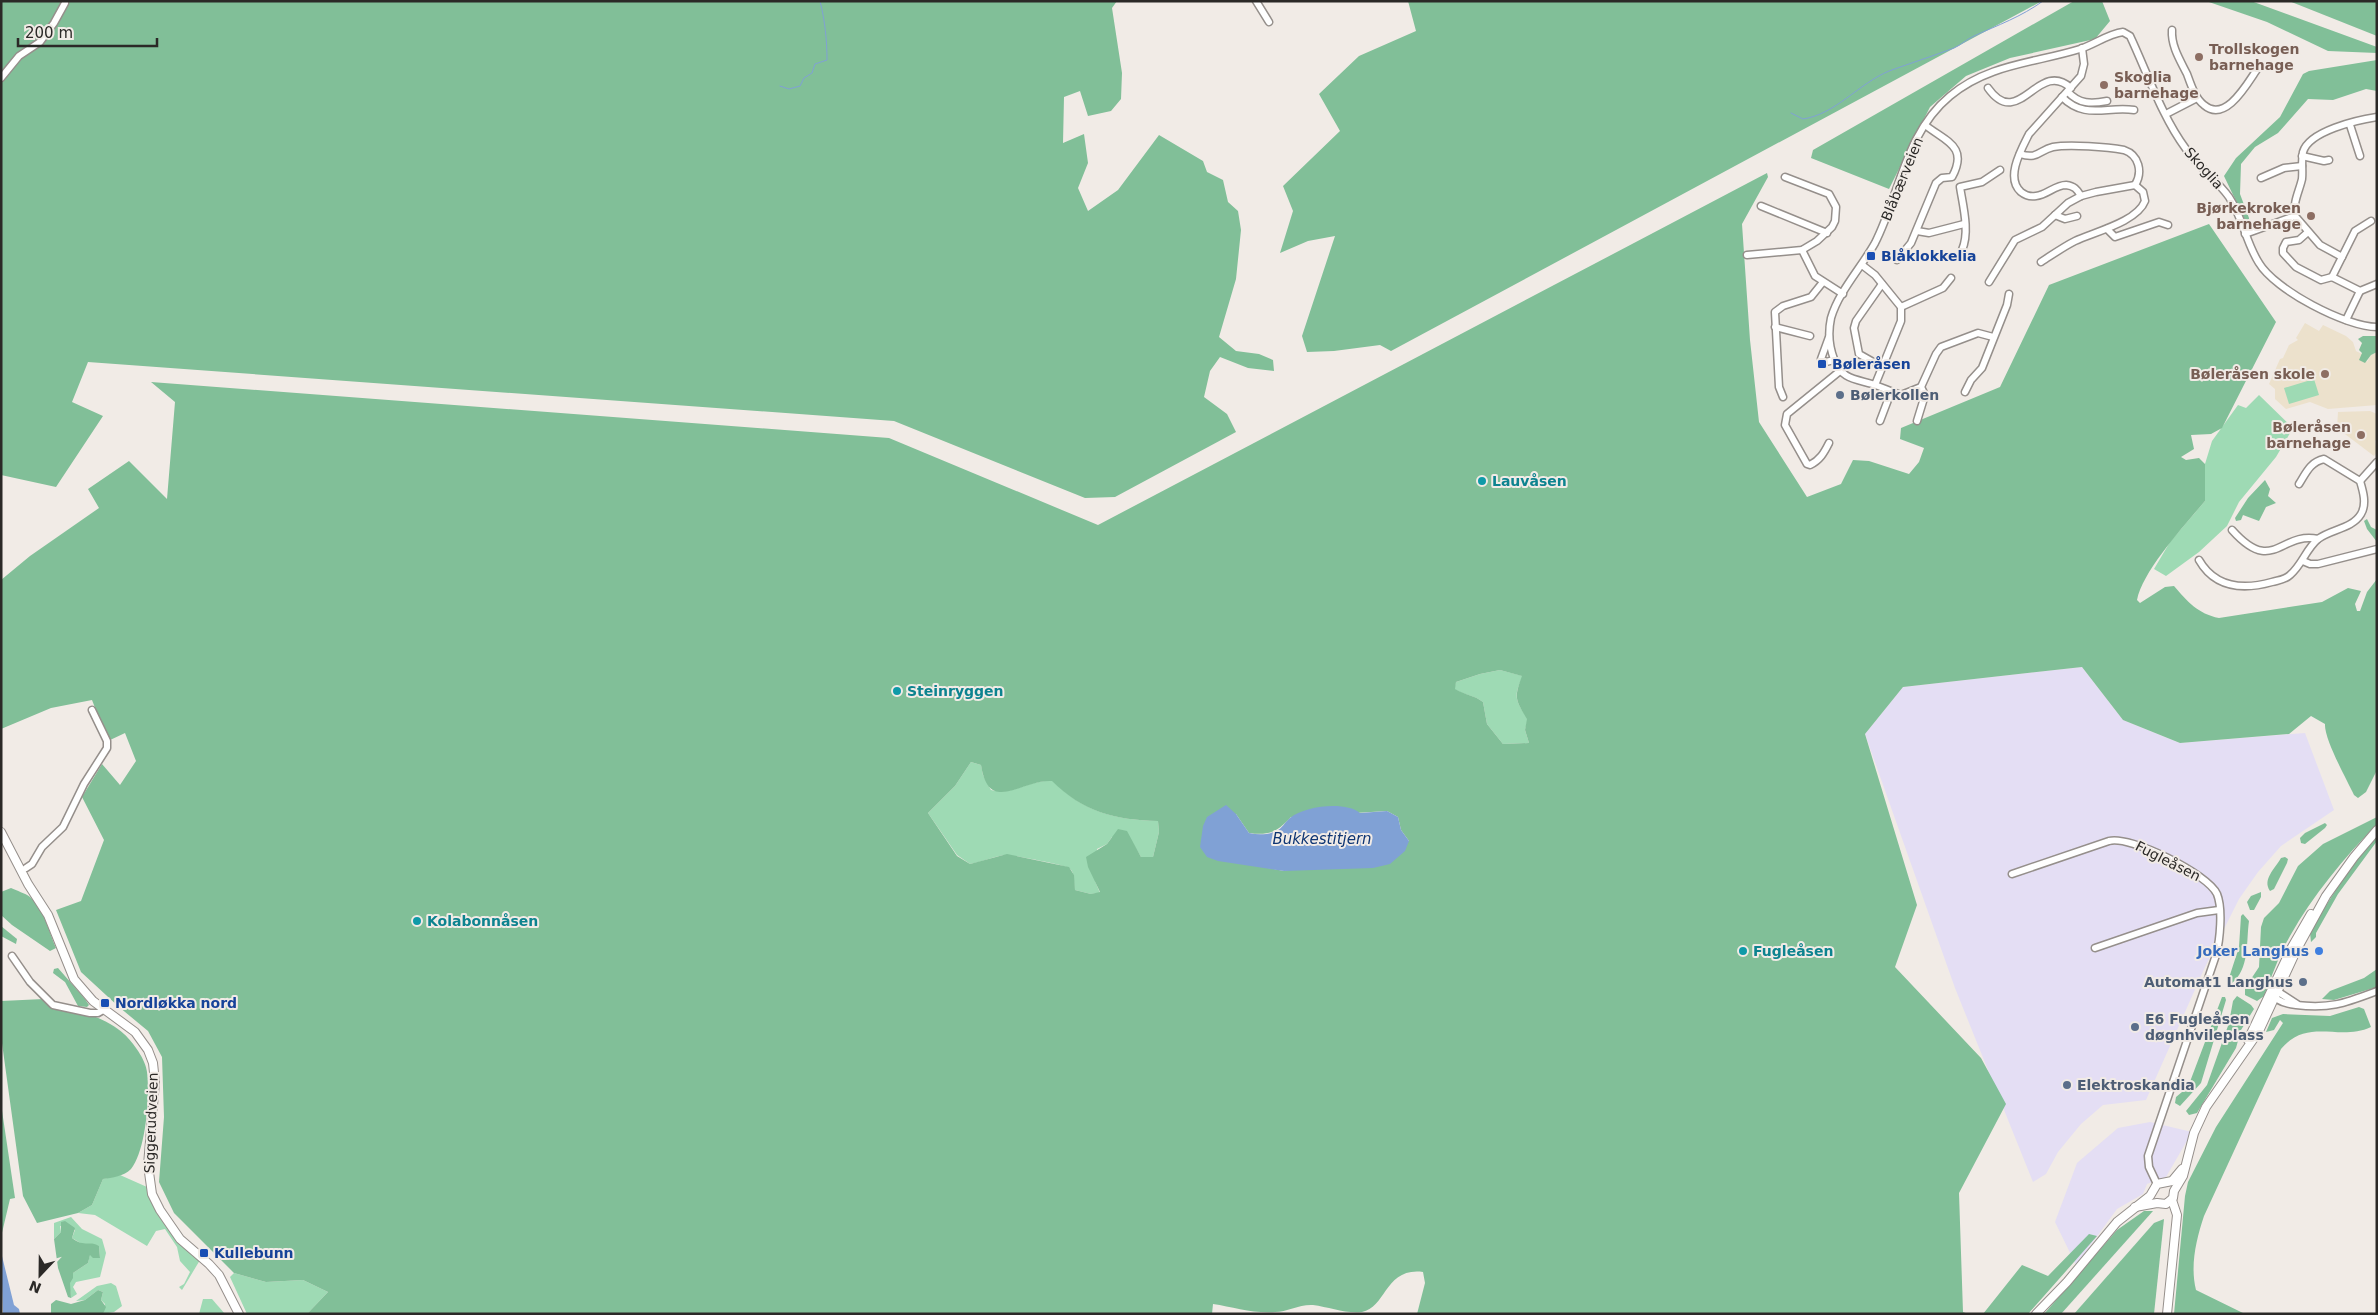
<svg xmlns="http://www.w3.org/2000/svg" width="2378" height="1315" font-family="'DejaVu Sans',sans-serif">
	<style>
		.industrial { fill: #e4def4 }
		.education { fill: #ece1cc }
		.green { fill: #9edab4 }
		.forest { fill: #81bf98; fill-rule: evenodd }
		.water { fill: #80a1d5 }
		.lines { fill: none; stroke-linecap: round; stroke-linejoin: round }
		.stream { stroke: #80a1d5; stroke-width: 1 }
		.minor-casing { stroke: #958f8b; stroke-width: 9 }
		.major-casing { stroke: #958f8b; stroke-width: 10 }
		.minor { stroke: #fff; stroke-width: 6 }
		.major { stroke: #fff; stroke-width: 8 }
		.education-dot { fill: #8d6e63; stroke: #f1ebe6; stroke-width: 2 }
		.transit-dot { fill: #1a4fb4; stroke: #f1ebe6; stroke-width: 2 }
		.service-dot { fill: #5c6f8a; stroke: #f1ebe6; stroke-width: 2 }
		.culture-dot { fill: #0f9aa8; stroke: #f1ebe6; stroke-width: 2 }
		.shop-dot { fill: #3f7fe0; stroke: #f1ebe6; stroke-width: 2 }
		.labels { text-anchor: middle; stroke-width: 4; stroke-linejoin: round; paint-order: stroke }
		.education-label { font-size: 14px; font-weight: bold; fill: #785e54; stroke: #f1ebe6; text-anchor: end }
		.street-label { font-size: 14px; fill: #2b2927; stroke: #f1ebe6 }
		.transit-label { font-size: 14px; font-weight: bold; fill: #164399; stroke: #f1ebe6; text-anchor: start }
		.service-label { font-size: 14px; font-weight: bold; fill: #4e5e75; stroke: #f1ebe6; text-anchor: start }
		.culture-label { font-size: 14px; font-weight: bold; fill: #0d838f; stroke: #f1ebe6; text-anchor: start }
		.shop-label { font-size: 14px; font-weight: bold; fill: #366cbe; stroke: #f1ebe6; text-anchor: end }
		.water-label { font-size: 15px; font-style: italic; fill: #0e3573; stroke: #f1ebe6 }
	</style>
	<rect width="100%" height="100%" fill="#f1ebe6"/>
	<g class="industrial">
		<path d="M2082,667L2123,720L2180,743L2305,733L2334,810L2281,846L2258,872L2239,899L2205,967L2146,1100L2103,1105L2081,1124L2058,1152L2046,1174L2033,1182L1955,988L1865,734L1903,687Z"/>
		<path d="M2150,1122L2192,1132L2166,1177L2147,1184L2143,1194L2117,1209L2076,1265L2055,1222L2077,1163L2118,1128Z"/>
	</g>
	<g class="education">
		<path d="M2305,323L2319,331L2323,325L2346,336L2353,342L2356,351L2362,354L2367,362L2371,355L2377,352V405L2328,409L2310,402L2286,409L2275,399V389L2269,384L2280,359L2283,358L2289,345L2298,340L2296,338Z"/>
		<path d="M2370,411L2377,414V439L2375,441L2377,452L2374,456L2337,428L2338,412Z"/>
	</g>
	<g class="green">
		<path d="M2314,379L2319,395L2289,404L2284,388Z"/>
		<path d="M2259,395L2293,428L2276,457L2239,502L2227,526L2199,552L2166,576L2154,569L2170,542L2205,501V464L2212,441L2238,405L2246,408Z"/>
		<path d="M1500,670L1523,676C1513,697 1515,700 1528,719L1525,730L1529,743L1503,744L1487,724L1483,702C1474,695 1464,695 1454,689L1456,682L1480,674Z"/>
		<path d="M971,762L981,765L983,775L991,790C1012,796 1031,779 1053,781C1083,812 1116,820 1158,821L1159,832L1153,857H1141L1132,842L1112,837L1107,844L1097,849L1095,881L1100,893L1091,894L1075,890C1073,882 1076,873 1069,868C1065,865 1009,854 1004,855C992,857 982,862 970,864L957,855L928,813L955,786Z"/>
		<path d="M120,1175L147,1187C156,1217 176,1240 200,1260L182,1290L179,1287L184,1284L190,1272L180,1261L177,1247L165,1229L156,1231L147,1246L95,1215L78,1213L92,1205L103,1179Z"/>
		<path d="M71,1217L82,1229L102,1239L106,1253L100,1277L76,1282L73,1287L77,1294L71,1298L69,1283L73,1273L88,1263L90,1254L100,1258L99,1246L82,1244L72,1238L75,1230L60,1226L61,1232L54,1239V1223Z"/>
		<path d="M234,1273L266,1282L303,1280L328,1292L307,1314H247L230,1277Z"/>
		<path d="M111,1283L116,1286L122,1306L114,1312L103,1314L105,1304L101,1300L103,1292L98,1290L85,1300L76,1301L97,1286Z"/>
		<path d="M203,1299H212L225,1314H199Z"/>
	</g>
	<g class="forest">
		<path d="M1,1H1117L1112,8L1122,73L1121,99L1111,111L1088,116L1080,91L1064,97L1063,143L1084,134L1088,163L1078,188L1088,211L1118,190L1159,135L1203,161L1207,172L1223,180L1228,202L1238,211L1241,230L1236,279L1219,337L1236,351L1259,354L1273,360L1274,371L1248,368L1220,357L1210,371L1204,397L1227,414L1236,432L1115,497L1085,498L894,421L88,362L72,402L103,416L56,487L1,475Z"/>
		<path d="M1408,1H2042L1391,351L1380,345L1334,351L1307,352L1302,336L1335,236L1308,241L1280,253L1293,211L1283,186L1340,131L1319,94L1359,56L1416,31Z"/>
		<path d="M2074,1H2102L2110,21L2095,39L2010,58L1966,76L1930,107L1889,189L1811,158L1813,150Z"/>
		<path d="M2206,1H2251L2377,47V53L2328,51L2267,22Z"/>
		<path d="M2289,1H2377V36Z"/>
		<path d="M2377,60V91L2366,89L2333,100L2308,99L2278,133L2255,147L2241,164L2240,194L2249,218V221L2246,222L2224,176L2236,158L2280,117L2303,74L2309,71Z"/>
		<path d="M1767,173L1768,177L1742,224L1750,340L1759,422L1807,497L1841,484L1853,460L1869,461L1909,474L1919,462L1924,448L1900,439L1901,428L2000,387L2049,285L2209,224L2276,322L2222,428L2211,434L2191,435L2194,449L2181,457L2186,460L2199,458L2205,464V501C2185,525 2143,570 2137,600L2140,603L2165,587L2174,586C2187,601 2198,614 2219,618L2322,602L2348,588L2361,591L2355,604L2357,611H2360L2367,592L2377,579V770L2366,792L2358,798L2354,795C2347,780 2324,739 2325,724L2311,716L2289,734L2180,743L2123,720L2082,667L1903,687L1865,734L1917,905L1895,967L1981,1058L2006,1104L1959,1193L1963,1312L1968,1314H1417L1425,1283L1423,1272C1385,1267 1386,1308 1362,1312C1346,1314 1329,1307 1313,1305C1300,1304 1287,1312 1275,1312C1255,1314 1233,1307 1213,1304L1212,1314H307L328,1292L303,1280L266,1282L234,1273L174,1213L159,1182L164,1117L162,1057L148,1031L119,1007L81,972L56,910L81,901L104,840L82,797L102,764L120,785L136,761L125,733L108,741L92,700L51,708L1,729V580L30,556L99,508L88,489L129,461L167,499L175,402L151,382L889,438L1098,525ZM1500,670L1522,676C1514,698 1515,699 1527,719L1525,730L1529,743L1503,744L1487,724L1483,702C1474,695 1465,695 1455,689L1456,682L1480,674ZM971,762L981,765C989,816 1021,779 1052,781C1083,812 1115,820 1158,821L1159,832L1153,857H1141L1127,831L1118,829L1107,844L1086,857L1088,867L1100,892L1091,894L1075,890L1074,875L1069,867L1007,854L970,864L957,856L928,813L955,786ZM1387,811L1398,817L1401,830L1409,841L1284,871L1243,863L1236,814L1249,833C1270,836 1278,831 1291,817Z"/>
		<path d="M2363,336H2377V352L2371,355L2365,363L2359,360L2362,353L2359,350L2362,343L2358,339Z"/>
		<path d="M2265,480L2270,489L2268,496L2276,503L2266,507L2259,521L2243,515L2241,520L2236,521L2235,518L2248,498Z"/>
		<path d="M2367,519L2371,527L2377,530V542L2367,529L2364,521Z"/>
		<path d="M2377,817V824C2344,858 2313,895 2290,936C2279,955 2272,976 2264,996L2257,1001L2245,995V988L2259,967L2261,927L2264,918L2279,903L2298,866L2323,844Z"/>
		<path d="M2325,823L2327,825L2325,828L2305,844L2301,843L2300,838L2305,833Z"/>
		<path d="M2377,835V841L2338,894L2316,933V937L2311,942L2310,933L2312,927L2347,873Z"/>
		<path d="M2285,857L2288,859L2287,863L2274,889L2270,891C2262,879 2275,869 2281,858Z"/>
		<path d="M11,888C17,891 25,893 30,897C43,908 49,931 56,948L50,951L12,925L1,915V892Z"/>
		<path d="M2261,892V897L2254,910H2250L2247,902L2251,896Z"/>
		<path d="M2243,914L2249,921C2246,942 2250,969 2231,984L2228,981L2239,947L2241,916Z"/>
		<path d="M1,926L17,939L16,944L1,936Z"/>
		<path d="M58,968L85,999L89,1005L87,1007L78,1006L65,982L53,973L54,969Z"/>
		<path d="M2377,969V987L2334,1000L2322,999L2330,991L2364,978Z"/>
		<path d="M2237,996L2251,1005L2254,1009L2241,1030L2236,1048L2197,1113L2189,1115L2186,1111L2207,1085L2229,1023L2233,1001Z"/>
		<path d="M2222,997H2225L2226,1000L2201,1083L2180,1106L2175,1103L2176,1097L2188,1087Z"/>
		<path d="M44,999C68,1008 105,1016 124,1034C133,1042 146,1060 147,1072C150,1096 146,1151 131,1169C124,1176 112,1178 103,1179L92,1205L78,1213L37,1223L23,1196L1,1036V1001Z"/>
		<path d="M2359,1007L2364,1009L2371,1027C2339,1042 2308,1017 2281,1049L2204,1216C2196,1240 2190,1266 2196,1290L2245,1314H2174L2185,1196L2188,1182L2216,1127L2283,1023L2280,1020L2274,1030L2266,1032L2272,1018L2283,1014L2330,1016Z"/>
		<path d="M1,1104L15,1198L10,1199L1,1237Z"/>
		<path d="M2144,1211H2153L2061,1314H2044L2117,1230Z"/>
		<path d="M2164,1219L2154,1314H2074L2154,1223Z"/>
		<path d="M65,1221L75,1228L72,1238C85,1248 90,1240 99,1246L100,1258H93L90,1255L88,1263L73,1273V1278L70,1283L71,1298L68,1297L58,1268L54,1239L61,1232V1222Z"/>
		<path d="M2089,1234L2097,1236L2028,1314H1983L2022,1265L2048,1276Z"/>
		<path d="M98,1290L103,1292L101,1300L106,1307L103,1314H51V1304L56,1300L71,1304L85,1300Z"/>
	</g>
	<g class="water">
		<path d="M1226,805L1236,814L1249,833C1258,835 1268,835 1276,831C1282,829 1285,822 1290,818C1305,806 1345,801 1360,813L1387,811L1398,817L1401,830L1409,841L1405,851L1390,864L1373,868L1284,871L1218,861L1207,857L1200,847L1203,826L1207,817Z"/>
		<path d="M1,1252L14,1305L19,1309L20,1314H3Z"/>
	</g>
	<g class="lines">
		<g class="stream">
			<path d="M780,86L789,89L800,86L804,78L812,73L815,64L827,60C827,40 825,21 820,1"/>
			<path d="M1791,113L1803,119C1836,114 1858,84 1889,71C1911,63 1933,56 1954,48C1961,45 1967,39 1974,36C1998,25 2021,17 2043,1"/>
		</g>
		<defs>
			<g id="minor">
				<path d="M1256,1L1269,22"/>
				<path d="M2172,30C2171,46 2180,60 2187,74C2191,85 2195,98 2204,105C2226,124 2248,82 2258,68"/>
				<path d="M1,78L19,56L40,42L54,23L65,3"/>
				<path d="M1988,88C2019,132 2038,58 2071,88"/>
				<path d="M2068,92C2079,104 2091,104 2107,101"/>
				<path d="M2062,97C2085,120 2106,106 2134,110"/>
				<path d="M2166,114L2197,98"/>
				<path d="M2350,125L2360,156"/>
				<path d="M2020,154C2038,160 2039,150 2053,147C2069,144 2108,147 2124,150C2139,155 2143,172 2135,185"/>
				<path d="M2302,156L2324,161L2329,160"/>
				<path d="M2261,178L2284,168L2302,166"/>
				<path d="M2081,196C2077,189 2074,186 2066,185C2055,185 2047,195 2036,196C2031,197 2026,196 2021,192C2005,178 2021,150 2029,134L2081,76L2084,64L2082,48"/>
				<path d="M1761,206L1827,233"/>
				<path d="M2055,215L2065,219L2077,216"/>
				<path d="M2295,216L2320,245L2342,257"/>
				<path d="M2107,229L2115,237L2159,222L2168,225"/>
				<path d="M1917,231L1929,233L1964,224"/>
				<path d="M2308,232L2299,240L2286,242L2283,248V253L2296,267L2321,280L2332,277L2360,291L2346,320"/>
				<path d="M2245,234L2295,216C2293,201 2299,192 2302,179C2303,170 2301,161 2303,152C2309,131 2357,120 2377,117"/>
				<path d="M1802,250L1815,276L1843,294"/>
				<path d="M1962,250C1970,232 1963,206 1960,187L1982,182L2000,170"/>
				<path d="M1747,255L1802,250L1817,241L1832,227L1835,221L1836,207L1829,194L1785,177"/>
				<path d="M1897,260L1911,243L1936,183L1942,178L1952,177C1969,146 1945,141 1925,125"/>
				<path d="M1862,265L1875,275L1901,307V321L1875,385"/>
				<path d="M2332,277L2355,231L2371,221"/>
				<path d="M1989,282L2015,240L2042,227L2068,203L2081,196L2096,192L2135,185L2143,192L2145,201C2137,222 2094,232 2075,241C2063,247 2052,255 2041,262"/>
				<path d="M2360,291L2377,284"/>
				<path d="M1901,307L1943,288L1951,278"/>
				<path d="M1775,327L1810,336"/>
				<path d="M1829,337L1821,359L1826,362L1834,360"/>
				<path d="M1993,337L1978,333L1941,347L1936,354L1921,387L1901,395C1891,392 1882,387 1872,384C1855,379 1841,379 1834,359C1829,346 1828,332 1831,318C1839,291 1861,268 1875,243C1900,194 1905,133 1950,96C1988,64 2035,63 2080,49C2095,44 2108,34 2123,32L2130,36C2147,72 2162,117 2186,149C2198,167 2217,180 2229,197C2243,218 2246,243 2259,263C2275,290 2346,327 2377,327"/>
				<path d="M1882,367L1859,354L1854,328L1856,321L1882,284"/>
				<path d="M1965,392L1971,380L1982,368L2007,305L2009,294"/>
				<path d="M1783,397L1779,387L1775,312L1783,306L1811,297L1823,282"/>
				<path d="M1880,421L1891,392"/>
				<path d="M1917,421L1925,395L1921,387"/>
				<path d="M1829,443C1824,453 1820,460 1810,465L1807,464L1785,425L1787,414L1840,371"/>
				<path d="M2360,481L2377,462"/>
				<path d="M2232,530C2273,576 2280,531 2318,539"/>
				<path d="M2199,560C2215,588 2243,590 2272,582C2279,580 2285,580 2290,575C2302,565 2306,549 2318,539C2331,529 2352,529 2361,514C2367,504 2363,491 2360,481L2324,459C2310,462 2306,473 2299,484"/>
				<path d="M2303,561L2310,564H2318L2377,549"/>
				<path d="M26,868L32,864L42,847L63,827L84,784L107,748V741L92,710"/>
				<path d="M2012,874L2109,841C2130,835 2208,874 2217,894C2223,909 2220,940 2216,955L2148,1156L2149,1167L2157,1184"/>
				<path d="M2095,948L2197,913L2219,910"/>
				<path d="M12,956L30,982L53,1005L90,1013H98L105,1009"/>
				<path d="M2273,993H2280L2297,1004"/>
				<path d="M2272,994C2277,1002 2287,1004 2296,1005C2331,1009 2345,1003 2377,991"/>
			</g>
			<g id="major">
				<path d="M1,832L28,884L48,915L74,979L93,1001L135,1032L148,1050L153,1063L155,1082L148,1165L152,1194L160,1210L180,1239L209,1264L219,1275L239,1314"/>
				<path d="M2248,1040L2292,947L2311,914"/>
				<path d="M2135,1207L2157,1203L2166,1204L2173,1198L2174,1191L2183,1176L2194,1133L2206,1107L2259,1031L2297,949L2326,896L2354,857L2377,830"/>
				<path d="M2036,1314L2067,1282L2117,1222L2150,1196L2157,1184L2172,1181L2182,1169"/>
				<path d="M2167,1314L2177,1215L2172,1200"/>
			</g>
		</defs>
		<use href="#minor" class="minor-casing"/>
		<use href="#major" class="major-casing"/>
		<use href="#minor" class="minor"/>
		<use href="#major" class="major"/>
	</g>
	<g class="education-dot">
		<circle cx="2199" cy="57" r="5"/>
		<circle cx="2104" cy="85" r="5"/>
		<circle cx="2311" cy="216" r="5"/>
		<circle cx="2325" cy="374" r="5"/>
		<circle cx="2361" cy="435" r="5"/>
	</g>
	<g class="transit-dot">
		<rect x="1866" y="251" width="10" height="10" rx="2.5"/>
		<rect x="1817" y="359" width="10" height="10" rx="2.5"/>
		<rect x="100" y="998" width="10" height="10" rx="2.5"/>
		<rect x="199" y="1248" width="10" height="10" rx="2.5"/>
	</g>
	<g class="service-dot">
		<circle cx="1840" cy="395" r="5"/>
		<circle cx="2303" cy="982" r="5"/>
		<circle cx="2135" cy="1027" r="5"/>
		<circle cx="2067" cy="1085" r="5"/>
	</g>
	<g class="culture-dot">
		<circle cx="1482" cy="481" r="5"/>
		<circle cx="897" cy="691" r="5"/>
		<circle cx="417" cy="921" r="5"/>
		<circle cx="1743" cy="951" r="5"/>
	</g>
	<circle class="shop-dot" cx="2319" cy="951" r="5"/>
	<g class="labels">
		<g class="education-label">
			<text x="2209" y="54" text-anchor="start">Trollskogen<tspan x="2209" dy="16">barnehage</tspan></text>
			<text x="2114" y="82" text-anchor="start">Skoglia<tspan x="2114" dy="16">barnehage</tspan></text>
			<text x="2301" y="213">Bjørkekroken<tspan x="2301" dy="16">barnehage</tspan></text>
			<text x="2315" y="379">Bøleråsen skole</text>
			<text x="2351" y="432">Bøleråsen<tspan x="2351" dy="16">barnehage</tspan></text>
		</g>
		<g class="street-label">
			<text transform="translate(2204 168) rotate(48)" y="5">Skoglia</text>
			<text transform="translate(1902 179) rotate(-68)" y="5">Blåbærveien</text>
			<text transform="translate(2168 861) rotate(27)" y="5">Fugleåsen</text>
			<text transform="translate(151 1123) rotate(-88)" y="5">Siggerudveien</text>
		</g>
		<g class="transit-label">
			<text x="1881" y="261">Blåklokkelia</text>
			<text x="1832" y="369">Bøleråsen</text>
			<text x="115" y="1008">Nordløkka nord</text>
			<text x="214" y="1258">Kullebunn</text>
		</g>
		<g class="service-label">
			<text x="1850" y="400">Bølerkollen</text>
			<text x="2293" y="987" text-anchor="end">Automat1 Langhus</text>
			<text x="2145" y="1024">E6 Fugleåsen<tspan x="2145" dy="16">døgnhvileplass</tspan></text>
			<text x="2077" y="1090">Elektroskandia</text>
		</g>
		<g class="culture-label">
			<text x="1492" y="486">Lauvåsen</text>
			<text x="907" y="696">Steinryggen</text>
			<text x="427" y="926">Kolabonnåsen</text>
			<text x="1753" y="956">Fugleåsen</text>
		</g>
		<g class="shop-label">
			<text x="2309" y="956">Joker Langhus</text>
		</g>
		<g class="water-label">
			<text x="1322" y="844">Bukkestitjern</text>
		</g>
	</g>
	<rect width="2378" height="1315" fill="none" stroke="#2b2927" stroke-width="5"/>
	<g transform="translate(40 1275) rotate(202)" stroke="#f1ebe6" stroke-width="4" paint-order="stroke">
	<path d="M0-4L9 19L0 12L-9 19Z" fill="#2b2927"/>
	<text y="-8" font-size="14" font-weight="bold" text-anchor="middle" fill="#2b2927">N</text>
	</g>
	<path d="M18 38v8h139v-8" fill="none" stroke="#2b2927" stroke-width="2.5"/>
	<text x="25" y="38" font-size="15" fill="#2b2927" stroke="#f1ebe6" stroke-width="4" paint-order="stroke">200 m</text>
</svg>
